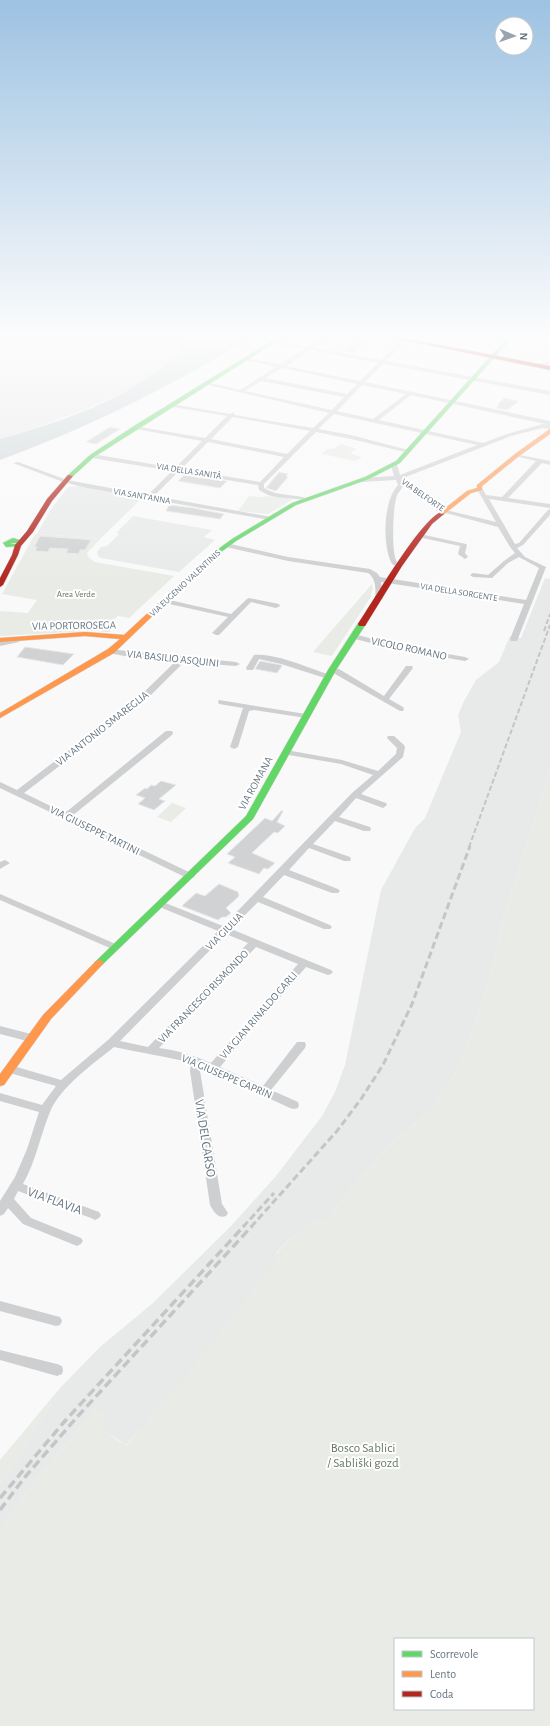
<svg xmlns="http://www.w3.org/2000/svg" width="550" height="1726" font-family="'Alegreya Sans',sans-serif">
	<style>
		.built { fill: #e8e9e9 }
		.green { fill: #e8ebe6; fill-rule: evenodd }
		.water { fill: #ced6d9 }
		.building { fill: #d0d2d3; stroke: #e8e8e8 }
		.lines { fill: none; stroke-linecap: round; stroke-linejoin: round }
		.fast-casing { stroke: #d5d6d7; stroke-width: 1 }
		.slow-casing { stroke: #d5d6d7; stroke-width: 1 }
		.jam-casing { stroke: #d5d6d7; stroke-width: 1 }
		.street { fill: #cecfd0; fill-rule: evenodd }
		.fast { fill: #63d668; fill-rule: evenodd }
		.slow { fill: #ff974d; fill-rule: evenodd }
		.jam { fill: #b3261e; fill-rule: evenodd }
		.rail-far2 { stroke: #c3c5c6; stroke-width: 2; stroke-dasharray: 5 2.5; stroke-linecap: butt }
		.rail-far1 { stroke: #c3c5c6; stroke-width: 3; stroke-dasharray: 7 3.5; stroke-linecap: butt }
		.rail { stroke: #c3c5c6; stroke-width: 3.5; stroke-dasharray: 9 4.5; stroke-linecap: butt }
		.labels { text-anchor: middle; stroke-width: 4; stroke-linejoin: round; paint-order: stroke }
		.far-street-label { font-size: 9px; fill: #657683; stroke: #fff }
		.far-park-label { font-size: 9px; fill: #687a64; stroke: #fff }
		.street-label { font-size: 11px; fill: #657683; stroke: #fff }
		.near-street-label { font-size: 13px; fill: #657683; stroke: #fff }
		.near-park-label { font-size: 13px; fill: #687a64; stroke: #fff }
	</style>
	<rect width="100%" height="100%" fill="#f9f9f9"/>
	<g class="built">
		<path d="M0,338H191L183,343L180,348L181,353L149,376L122,393L87,409L35,428L0,439Z"/>
		<path d="M79,486L87,488L142,498L101,538L37,534L50,511L68,487Z"/>
		<path d="M133,516L212,530L204,537L215,540L179,572L101,558L98,556L97,552L101,547L107,546L119,534L116,533Z"/>
		<path d="M550,577V771L504,916L489,980L472,1032L455,1074L432,1109L392,1142L341,1201L325,1224L311,1221L299,1235L292,1236L276,1253L279,1257L245,1301L168,1399L126,1445L104,1431L96,1409L33,1483L0,1530V1484L18,1459L60,1388L100,1347L153,1303L231,1226L276,1176L322,1116L335,1092L345,1065L381,890L415,828L425,818L461,732L458,715L464,701L476,680L499,662L510,636L521,638L545,578L549,579Z"/>
	</g>
	<g class="green">
		<path d="M341,444L357,449L350,453L362,457L355,461L322,454C325,450 328,448 333,449Z"/>
		<path d="M249,496L259,497L271,496L293,499L268,514L238,511Z"/>
		<path d="M35,534L101,538L87,553L89,558L95,562L174,576L129,618L118,616L110,623V632H101L102,630L0,636V611L28,613L37,600L2,594Z"/>
		<path d="M372,584L373,589L370,595H372L332,656L313,652Z"/>
		<path d="M550,771V1726H0V1530L33,1483L96,1409L106,1415L104,1431L120,1442L127,1445C179,1383 230,1322 278,1257L276,1254L292,1236L299,1235L311,1221L325,1224L341,1201L392,1142L432,1109L455,1074L472,1032L489,980L504,916ZM395,1639H533V1709H395Z"/>
		<path d="M172,803L186,808L171,822L157,817Z"/>
		<path d="M60,1388L18,1459L0,1484V1460Z"/>
	</g>
	<path class="water" d="M191,338H255L242,345L245,346L243,348L237,346C164,390 82,430 0,460V439C41,427 85,414 123,393C143,381 162,367 181,353C180,344 184,342 191,338Z"/>
	<g class="building">
		<path d="M359,340L369,342L353,353L342,351Z"/>
		<path d="M504,398L519,401L507,410L496,408L499,405H497Z"/>
		<path d="M110,427L120,429L96,444L86,442Z"/>
		<path d="M279,472L288,474L286,476L288,477L276,491L266,488Z"/>
		<path d="M184,475L227,481L220,488L178,481Z"/>
		<path d="M169,505L194,508L224,514L220,519L166,511Z"/>
		<path d="M40,536L81,539L91,540L85,550H80L79,554L66,553L68,549L50,548L48,552L35,551L37,547H34Z"/>
		<path d="M25,647L74,654L63,665L17,657Z"/>
		<path d="M260,661L281,665L282,666L277,673L255,669Z"/>
		<path d="M161,781L176,785L159,799L165,801L154,810L138,804L145,798L136,795L145,788L147,789L151,785L155,786Z"/>
		<path d="M282,810L283,811L277,822L285,826L278,833L274,832L252,853L275,863L268,869L264,868L259,874L228,863L235,857L227,854L265,818L272,821Z"/>
		<path d="M219,884L238,892L239,896L226,908L231,913L226,917H222L218,920L182,906L196,893L205,896Z"/>
	</g>
	<g class="lines">
		<defs>
			<g id="fast">
				<path d="M276,338H282L94,457L72,477L67,476L90,455L134,426Z"/>
				<path d="M507,338H512L400,463L369,479L296,505L236,541L217,555L195,575H191V573L213,553L232,539L292,503L365,477L396,461Z"/>
				<path d="M13,538L23,541C20,544 14,542 10,544H20V546L6,547L3,543Z"/>
				<path d="M359,622H365L366,624L336,670L253,819L102,965H96L94,963L96,961L246,816L328,670Z"/>
			</g>
			<g id="slow">
				<path d="M550,429V434L519,456L482,486V490L471,493L443,515H439V513L467,491L477,488V485L515,454Z"/>
				<path d="M193,572L195,573V575L114,653L0,718V713L108,649L120,639L85,636L0,642V638L85,632L124,635L191,573Z"/>
				<path d="M99,960L102,961L104,963L102,965L51,1019L4,1085L0,1086V1074L43,1015L96,961Z"/>
			</g>
			<g id="jam">
				<path d="M393,338H404L550,366V370Z"/>
				<path d="M68,475L73,476L52,501L33,532L21,546L18,555L3,585L0,587V578L12,555L15,545L27,531L47,499Z"/>
				<path d="M441,512L444,514L432,524L402,566L365,626H359L358,624C372,603 421,519 441,512Z"/>
			</g>
		</defs>
		<use href="#fast" class="fast-casing"/>
		<use href="#slow" class="slow-casing"/>
		<use href="#jam" class="jam-casing"/>
		<g class="street">
			<path d="M322,338H328L314,348L381,360L404,338L406,339V341L386,361L550,391V395L383,364L365,382L550,421V425L411,395L379,420L483,443L507,434L543,424L550,425V429L543,428L511,436L403,478L446,510L496,522L477,489L478,488H482L486,495L502,497L536,461L515,456V454L550,461V465L542,463L508,498L550,504V508L489,499L515,544L519,543L548,510L550,509V515L523,545L517,548L525,557L546,567L517,641H511L510,639L524,604L381,582L383,599L379,601L375,599C376,590 376,578 368,573L288,561L226,547L223,545L226,543L288,557L370,569L377,573L380,577L526,600L539,568L519,557L508,563L492,578L473,577L470,575L473,573L488,575L504,561L515,553L510,547L498,527L442,512L404,485C401,490 397,493 396,499C393,509 391,554 397,562C399,564 401,565 402,566L399,568L392,564C382,545 383,501 398,485L396,480L362,482L359,480L362,478L394,476L391,465L394,463L397,465L400,475L477,445L334,414L318,429L351,435L412,451L409,453L351,439L316,432L264,484V488C276,496 293,494 306,498V500L276,497L268,495L259,490L258,485L178,472L154,496L272,517L273,518L270,520L87,488L63,482L13,463L18,462L67,480L148,495L172,471L92,458L89,456L92,454L175,468L202,441L136,429L133,427L134,426L205,438L227,416L173,407L171,406V404L230,414L233,412L235,415L313,428L329,413L204,384L207,382L240,390L276,367L245,360V358L280,364L304,349L272,343V341L308,347ZM310,350L378,363L360,381L286,366ZM282,368L357,384L347,394L265,378ZM261,381L344,397L332,410L245,391ZM362,385L406,394L373,419L337,411ZM233,417L310,431L287,454L211,439ZM208,442L284,457L260,482L181,469Z"/>
			<path d="M492,338H503L511,341L508,343Z"/>
			<path d="M550,360V364L544,366L541,364Z"/>
			<path d="M420,534L466,544L467,545L465,553L468,557L465,559L458,554L460,546L418,537L417,536Z"/>
			<path d="M249,598L279,604L280,606L276,608L251,602L219,635H216L212,633L228,617L165,603L161,601L165,599L231,614L247,599Z"/>
			<path d="M351,634H354L396,645L465,657L469,659L465,661L395,649L351,638Z"/>
			<path d="M16,638L20,640L19,642L0,646V642Z"/>
			<path d="M108,649L236,662L240,664L236,666L184,662L146,700L24,793L65,813L166,731H172L173,733L172,735L72,816L193,874L195,876L193,878H187L0,788V782L17,790L140,696L176,661L125,656L108,653Z"/>
			<path d="M254,655C274,652 311,669 331,675L332,677L328,679L281,664L259,659L253,670H247L246,668Z"/>
			<path d="M406,666H412L413,668L389,699L403,707L404,709L403,711H400L328,670L332,668L339,669L384,696Z"/>
			<path d="M219,700L306,714L310,716L306,718L254,710L249,711L238,747L234,749L230,747L243,708L219,704L218,702Z"/>
			<path d="M388,736H394L404,745L405,747L403,757L361,794L386,803L387,805L383,808L356,798L339,817L370,827L371,829L370,831H364L335,821L313,844L350,857L351,859L350,861H344L309,848L289,870L338,889L340,891L338,893H332L284,875L263,897L330,925L332,927L330,929H324L258,902L231,929L331,970L333,972L331,974L328,975L306,967L220,1067L263,1086L297,1042H305L306,1045L305,1048L271,1090L298,1102L299,1105L298,1108L294,1109L290,1108L201,1067L200,1071L222,1204L228,1213L226,1216C218,1219 214,1212 210,1205L190,1071L191,1063C166,1056 140,1053 114,1047C93,1064 60,1087 50,1112C40,1136 36,1161 23,1184L99,1212L101,1215L99,1218L95,1220L91,1218L18,1191L14,1199L31,1218L81,1238L83,1241L81,1244L77,1246L23,1224L8,1208L4,1214L0,1216V1201L15,1177L27,1149L39,1112L0,1101V1093L42,1105L56,1086L6,1072L5,1069L6,1066L10,1065L61,1080L108,1040L218,931L157,906L155,904L157,902H163L223,926L352,793L373,775L341,764L283,754L282,752L283,750H286L342,760L378,771L396,754L397,748L387,738ZM226,934L248,943L148,1047L120,1041ZM256,947L298,964L211,1063C195,1056 177,1050 159,1048Z"/>
			<path d="M5,860L10,863L0,869V862Z"/>
			<path d="M0,894L118,945L120,947L118,949H112L0,900Z"/>
			<path d="M0,1026L35,1035L36,1038L35,1041L31,1042L0,1034Z"/>
			<path d="M0,1301L56,1316L60,1317L62,1321L60,1325L56,1326L0,1311Z"/>
			<path d="M0,1350L57,1364L62,1366L63,1370L62,1374L57,1376L0,1360Z"/>
		</g>
		<use href="#fast" class="fast"/>
		<use href="#slow" class="slow"/>
		<use href="#jam" class="jam"/>
		<g class="rail-far2">
			<path d="M544,631L550,614"/>
			<path d="M469,847L550,625"/>
		</g>
		<g class="rail-far1">
			<path d="M243,1227L274,1193"/>
			<path d="M251,1227L337,1131L361,1099L383,1065L412,1004L470,846"/>
		</g>
		<g class="rail">
			<path d="M0,1498L64,1422L244,1226"/>
			<path d="M0,1510L25,1477L78,1416L252,1226"/>
		</g>
	</g>
	<linearGradient id="sky" x2="0" y2="1"><stop stop-color="#9dc2e2"/><stop offset="0.58" stop-color="#fcfcfc"/><stop offset="1" stop-color="#fcfcfc" stop-opacity="0"/></linearGradient>
	<rect width="550" height="580" fill="url(#sky)"/>
	<g class="labels">
		<g class="far-street-label">
			<text transform="translate(189 471) rotate(9)" y="3">VIA DELLA SANITÀ</text>
			<text transform="translate(423 495) rotate(35)" y="3">VIA BELFORTE</text>
			<text transform="translate(142 496) rotate(10)" y="3">VIA SANT'ANNA</text>
			<text transform="translate(185 583) rotate(-43)" y="3">VIA EUGENIO VALENTINIS</text>
			<text transform="translate(459 592) rotate(9)" y="3">VIA DELLA SORGENTE</text>
		</g>
		<g class="far-park-label">
			<text x="76" y="597">Area Verde</text>
		</g>
		<g class="street-label">
			<text transform="translate(74 625) rotate(-1)" y="4">VIA PORTOROSEGA</text>
			<text transform="translate(409 648) rotate(12)" y="4">VICOLO ROMANO</text>
			<text transform="translate(173 658) rotate(6)" y="4">VIA BASILIO ASQUINI</text>
			<text transform="translate(102 728) rotate(-38)" y="4">VIA ANTONIO SMAREGLIA</text>
			<text transform="translate(255 783) rotate(-61)" y="4">VIA ROMANA</text>
			<text transform="translate(95 830) rotate(26)" y="4">VIA GIUSEPPE TARTINI</text>
			<text transform="translate(224 931) rotate(-45)" y="4">VIA GIULIA</text>
			<text transform="translate(203 996) rotate(-46)" y="4">VIA FRANCESCO RISMONDO</text>
			<text transform="translate(258 1015) rotate(-49)" y="4">VIA GIAN RINALDO CARLI</text>
			<text transform="translate(227 1076) rotate(23)" y="4">VIA GIUSEPPE CAPRIN</text>
		</g>
		<g class="near-street-label">
			<text transform="translate(206 1138) rotate(81)" y="5">VIA DEL CARSO</text>
			<text transform="translate(55 1200) rotate(20)" y="5">VIA FLAVIA</text>
		</g>
		<g class="near-park-label">
			<text x="363" y="1452">Bosco Sablici<tspan x="363" dy="15">/ Sabliški gozd</tspan></text>
		</g>
	</g>
	<rect x="394" y="1638" width="140" height="72" fill="#ffffff" stroke="#c1c8cd"/>
	<rect x="402" y="1651" width="20" height="6" fill="#63d668" stroke="#c1c8cd"/>
	<text x="430" y="1658" font-size="12" fill="#657683">Scorrevole</text>
	<rect x="402" y="1671" width="20" height="6" fill="#ff974d" stroke="#c1c8cd"/>
	<text x="430" y="1678" font-size="12" fill="#657683">Lento</text>
	<rect x="402" y="1691" width="20" height="6" fill="#b3261e" stroke="#c1c8cd"/>
	<text x="430" y="1698" font-size="12" fill="#657683">Coda</text>
	<g transform="translate(514 36) rotate(92)"><circle r="19" fill="#ffffff" stroke="#c1c8cd"/>
	<path d="M0-3L7 15L0 10L-7 15Z" fill="#99a4ac"/>
	<text y="-6" font-size="11" font-weight="bold" text-anchor="middle" fill="#657683">N</text>
	</g>
</svg>
